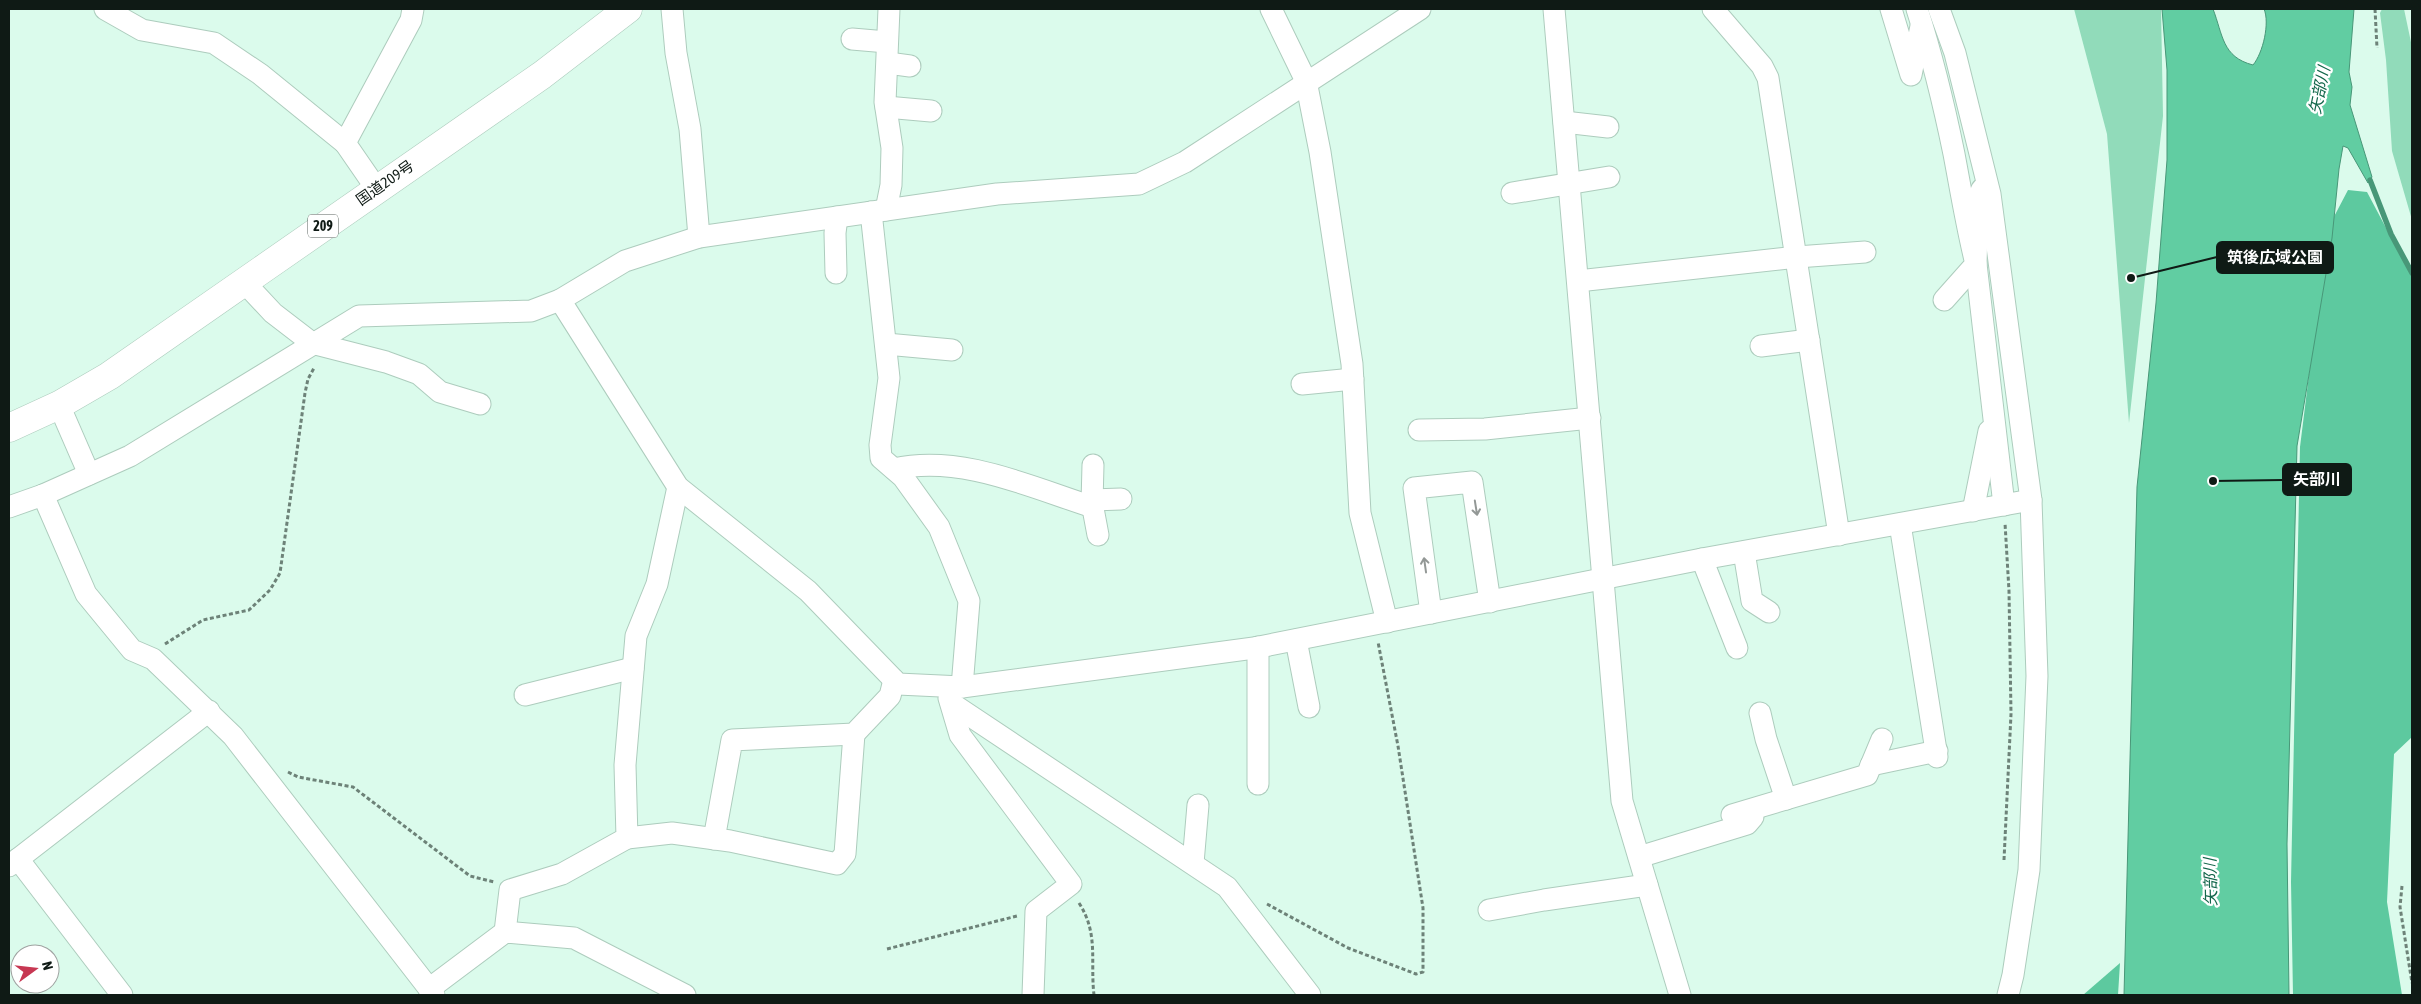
<svg xmlns="http://www.w3.org/2000/svg" width="2421" height="1004" font-family="'Asap Condensed','Noto Sans JP',sans-serif">
	<style>
		.green { fill: #91dbba }
		.forest { fill: #5dc99f }
		.water { fill: #61cda2; stroke: #489778 }
		.lines { fill: none; stroke-linecap: round; stroke-linejoin: round }
		.stream { stroke: #489778; stroke-width: 5.5 }
		.minor-casing { stroke: #adccbd; stroke-width: 23 }
		.highway-casing { stroke: #adccbd; stroke-width: 29 }
		.path { stroke: #6d8278; stroke-width: 3; stroke-dasharray: 4 2.5; stroke-linecap: butt }
		.minor { stroke: #fff; stroke-width: 21 }
		.highway { stroke: #fff; stroke-width: 28 }
		.oneway { stroke: #939896 }
		.labels { text-anchor: middle; stroke-width: 4.5; stroke-linejoin: round; paint-order: stroke }
		.shield { fill: #fff; stroke: #575f5b; stroke-width: 1 }
		.shield-label { font-size: 14px; font-weight: bold; fill: #0f1a15 }
		.street-label { font-size: 15px; fill: #0f1a15; stroke: #fff }
		.water-label { font-size: 16px; font-style: italic; fill: #13674b; stroke: #fff }
		.leader { fill: none; stroke: #0f1a15; stroke-width: 2 }
		.callout-dot { fill: #0f1a15; stroke: #fff; stroke-width: 2 }
		.callout { fill: #0f1a15; stroke: #0f1a15; stroke-width: 2 }
		.callout-label { font-size: 16px; text-anchor: middle; font-weight: bold; fill: #fff }
	</style>
	<rect width="100%" height="100%" fill="#dbfbec"/>
	<g class="green">
		<path d="M2074,9H2161L2163,116L2129,423L2107,134Z"/>
		<path d="M2382,9H2404L2412,47V220L2392,151L2386,60L2380,13Z"/>
	</g>
	<g class="forest">
		<path d="M2348,190L2367,192L2412,277V737L2394,754L2387,902L2402,995H2293L2291,882L2300,447L2327,230Z"/>
		<path d="M2120,963L2118,995H2083Z"/>
	</g>
	<path class="water" d="M2162,9H2213C2223,35 2222,57 2253,65C2263,53 2270,23 2264,9H2354L2349,72L2352,87L2350,105L2372,177L2368,183L2348,148L2343,146L2339,169L2332,238L2297,446L2287,844L2289,995H2124L2137,487L2156,303L2167,160V70Z"/>
	<g class="lines">
		<path class="stream" d="M2370,180L2391,234L2412,273"/>
		<defs>
			<g id="minor">
				<path d="M105,9L142,30L214,43L260,74L345,143"/>
				<path d="M672,9L676,53L690,129L699,237"/>
				<path d="M1271,9L1306,81L1320,152L1352,364L1360,513L1387,622"/>
				<path d="M1554,9L1622,801L1680,995"/>
				<path d="M1713,9L1762,66L1768,78L1839,535"/>
				<path d="M1891,9L1911,75L1921,26"/>
				<path d="M1917,9C1932,56 1944,105 1954,154C1961,191 1967,228 1976,264L1944,300"/>
				<path d="M1939,9L1955,53L1990,194L2031,500L2037,676L2029,870L2013,975L2008,995"/>
				<path d="M852,39L887,42"/>
				<path d="M888,63L910,66"/>
				<path d="M886,107L931,111"/>
				<path d="M1564,122L1608,127"/>
				<path d="M376,188L345,143L411,20L413,9"/>
				<path d="M1982,189L1978,198L1976,264L2004,505"/>
				<path d="M1512,193L1609,177"/>
				<path d="M886,210L891,185L892,148L885,102L889,9"/>
				<path d="M871,212L889,378L880,445L881,458L903,477L939,527L969,601L962,687"/>
				<path d="M836,273L835,233L837,217"/>
				<path d="M1578,281L1797,257L1865,252"/>
				<path d="M244,282L273,313L312,343L386,362L419,374L440,392L480,404"/>
				<path d="M560,300L678,487L808,591L898,684L962,687L1254,648L1702,559L2031,500"/>
				<path d="M886,344L952,350"/>
				<path d="M1761,346L1809,340"/>
				<path d="M1302,384L1353,379"/>
				<path d="M59,405L89,474"/>
				<path d="M1419,430L1485,429L1590,418"/>
				<path d="M1093,465L1092,503L1098,535"/>
				<path d="M894,469C961,454 1030,487 1093,507"/>
				<path d="M43,495L86,594L132,650L153,659L233,736L434,995"/>
				<path d="M1092,500L1121,499"/>
				<path d="M9,507L43,495L130,456L359,316L531,311L560,300L625,261L699,237L997,194L1139,184L1185,162L1420,9"/>
				<path d="M1973,511L1989,431"/>
				<path d="M1900,524L1937,757"/>
				<path d="M1744,552L1752,601L1769,612"/>
				<path d="M1702,559L1737,648"/>
				<path d="M1431,613L1414,488L1472,482L1490,602"/>
				<path d="M1296,640L1309,707"/>
				<path d="M1258,647V784"/>
				<path d="M525,695L633,668"/>
				<path d="M949,698L960,735L1071,884L1036,911L1033,995"/>
				<path d="M951,703L1227,887L1310,995"/>
				<path d="M1760,713L1766,739L1786,799"/>
				<path d="M1871,765L1937,751"/>
				<path d="M1732,815L1867,775L1882,739"/>
				<path d="M627,838L672,833L730,841L837,864L845,854L854,734"/>
				<path d="M714,839L732,740L854,734L890,696L894,680"/>
				<path d="M1639,857L1747,824L1753,817"/>
				<path d="M18,859L122,995"/>
				<path d="M1193,863L1198,805"/>
				<path d="M9,866L209,711"/>
				<path d="M1489,910L1544,900L1647,885"/>
				<path d="M505,932L510,890L562,874L627,838L625,765L636,636L657,584L678,487"/>
				<path d="M429,989L505,932L574,938L685,995"/>
			</g>
			<path id="highway" d="M9,428L59,405L109,376L542,75L628,9"/>
		</defs>
		<use href="#minor" class="minor-casing"/>
		<use href="#highway" class="highway-casing"/>
		<g class="path">
			<path d="M2375,9L2377,48"/>
			<path d="M165,644L203,620L249,610L270,590L280,573L305,393L308,379L314,368"/>
			<path d="M288,772L298,777L353,787L470,876L494,882"/>
			<path d="M2004,860L2011,714L2009,591L2005,523"/>
			<path d="M2402,886L2400,907L2412,983"/>
			<path d="M1079,903C1099,934 1090,961 1094,995"/>
			<path d="M1267,904L1348,948L1416,974L1423,972V908L1398,746L1378,642"/>
			<path d="M887,949L1017,916"/>
		</g>
		<use href="#minor" class="minor"/>
		<use href="#highway" class="highway"/>
	</g>
	<defs><path id="oneway-shaft" d="M-6 0H5M1.5-3L5.5 0L1.5 3" fill="none" stroke-width="1.6" stroke-linecap="round" stroke-linejoin="round" transform="scale(1.25)"/></defs>
	<g class="oneway">
		<use href="#oneway-shaft" transform="translate(1476 508) rotate(81)"/>
		<use href="#oneway-shaft" transform="translate(1425 565) rotate(-98)"/>
	</g>
	<g class="labels">
		<rect class="shield" x="308" y="214.5" width="30" height="23" rx="4"/>
		<g class="shield-label">
			<text x="323" y="231">209</text>
		</g>
		<g class="street-label">
			<text transform="translate(385 183) rotate(-35)" y="5">国道209号</text>
		</g>
		<g class="water-label">
			<text transform="translate(2319 90) rotate(-78)" y="6">矢部川</text>
			<text transform="translate(2210 882) rotate(-91)" y="6">矢部川</text>
		</g>
	</g>
	<path class="leader" d="M2131 278L2217 257M2213 481L2283 480"/>
	<g class="callout-dot">
		<circle cx="2131" cy="278" r="5"/>
		<circle cx="2213" cy="481" r="5"/>
	</g>
	<g class="callout">
		<rect x="2217" y="242" width="116" height="31" rx="5"/>
		<rect x="2283" y="464" width="68" height="31" rx="5"/>
	</g>
	<g class="callout-label">
		<text x="2275" y="263">筑後広域公園</text>
		<text x="2317" y="485">矢部川</text>
	</g>
	<rect width="2421" height="1004" fill="none" stroke="#0f1a15" stroke-width="20"/>
	<g transform="translate(35 969) rotate(75)"><circle r="24" fill="#ffffff" stroke="#9fa3a1"/>
	<path d="M0-4L9 19L0 12L-9 19Z" fill="#c73752"/>
	<text y="-8" font-size="14" font-weight="bold" text-anchor="middle" fill="#0f1a15">N</text>
	</g>
</svg>
